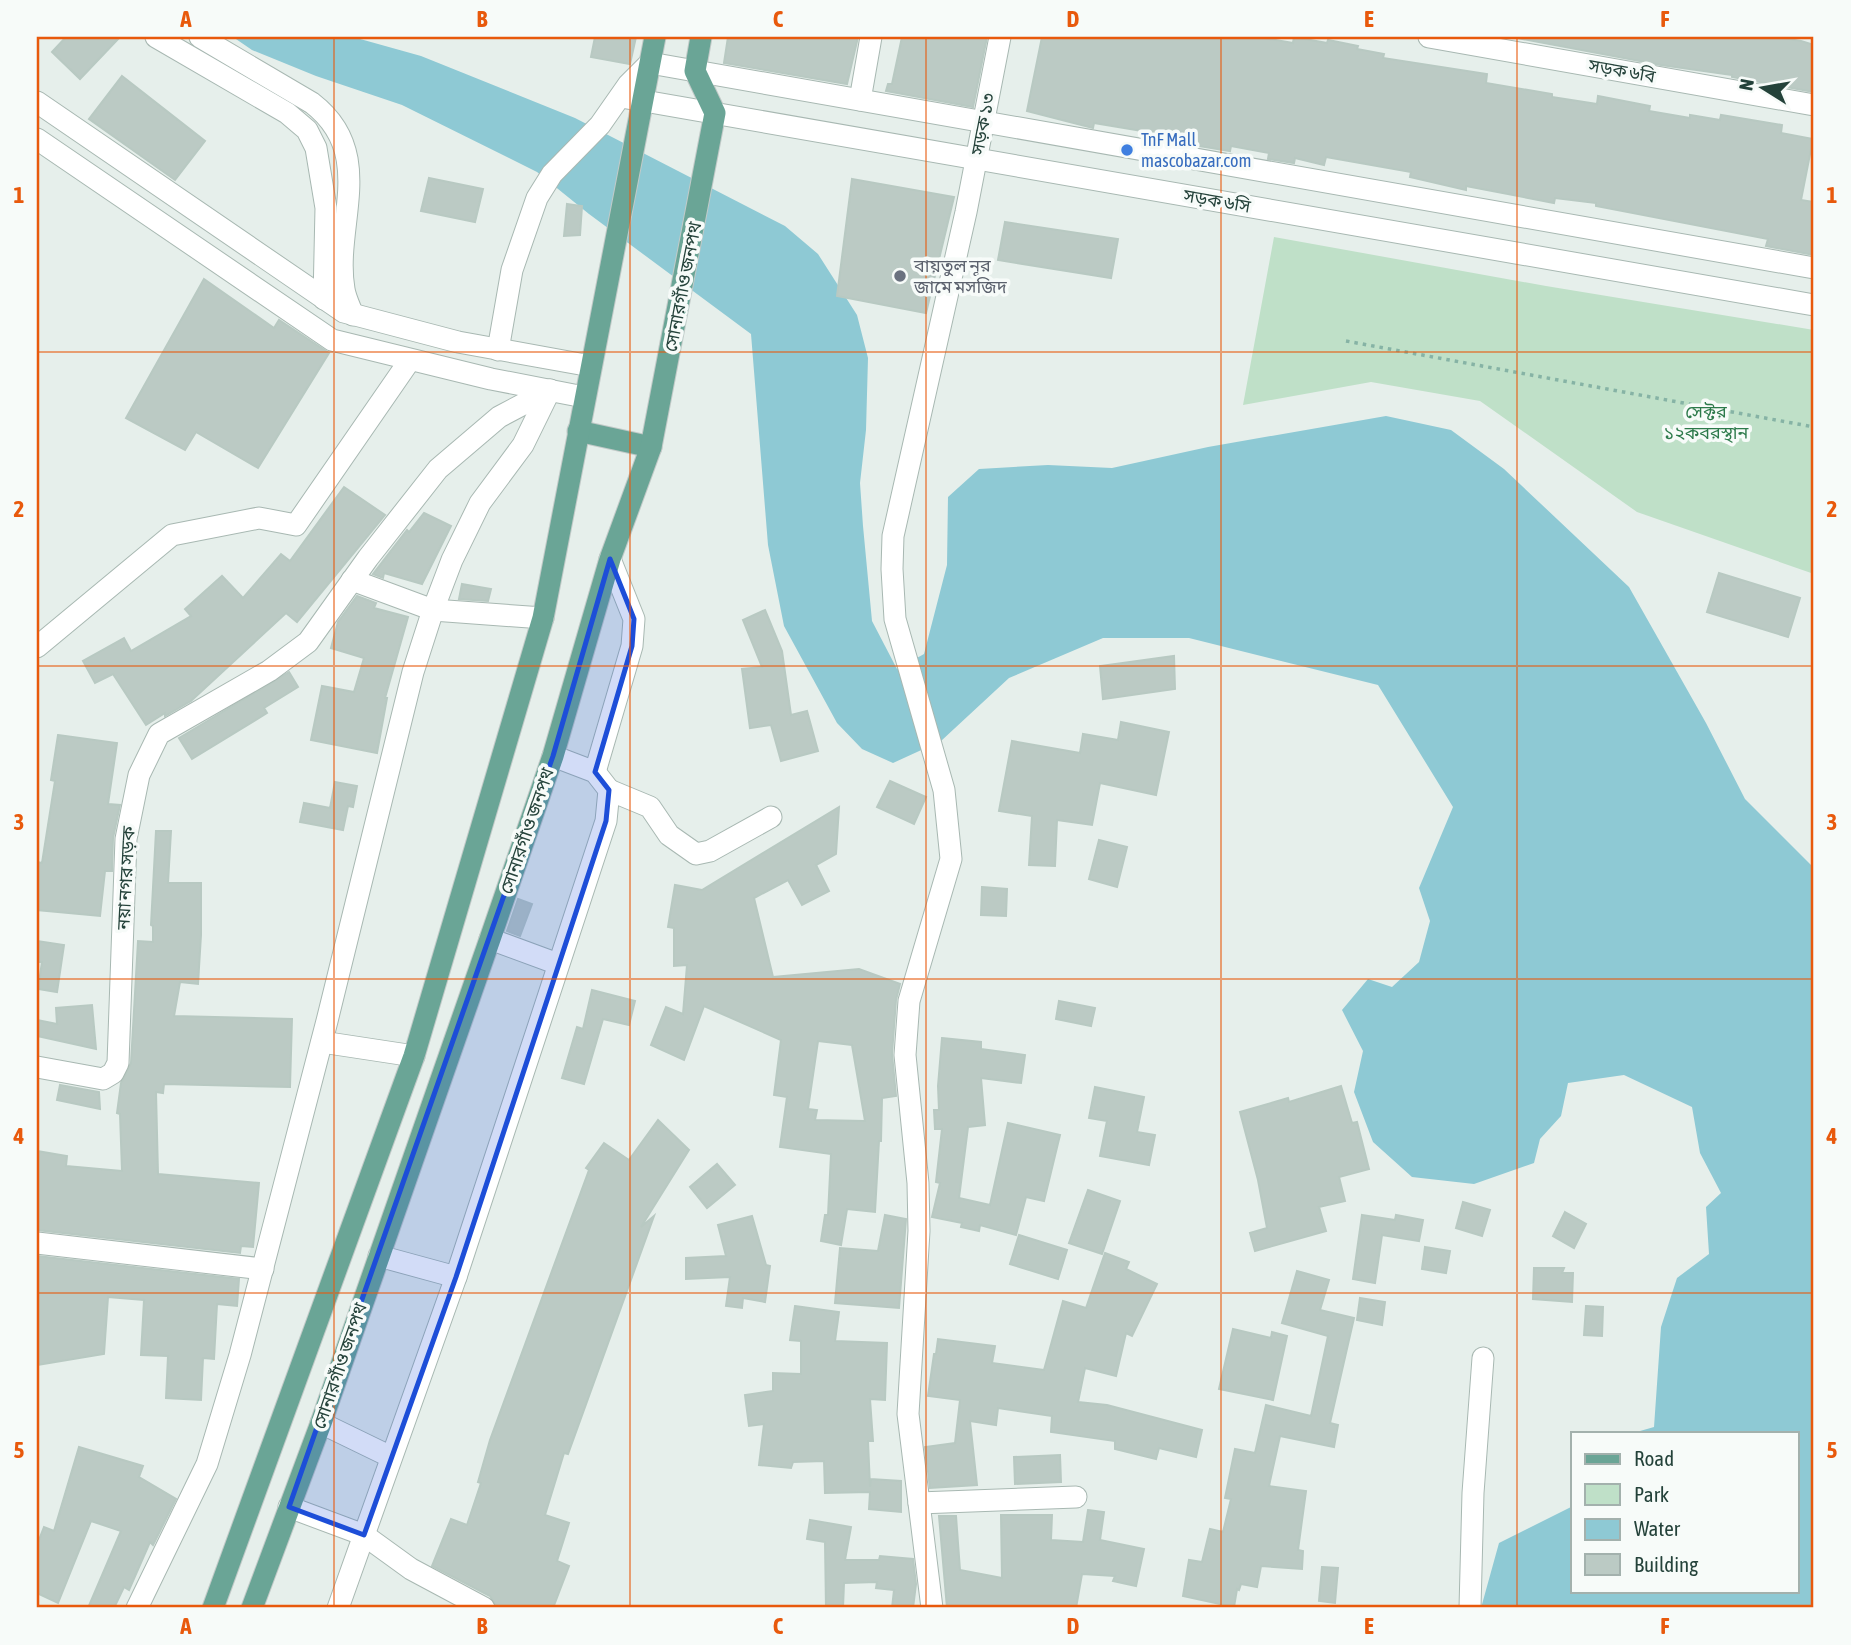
<svg xmlns="http://www.w3.org/2000/svg" width="1851" height="1645" font-family="'Asap Condensed','Noto Sans Bengali',sans-serif">
	<style>
		.green { fill: #bfe0c8 }
		.water { fill: #8ec9d4 }
		.building { fill: #bbcac4; stroke: #b8c9c2; stroke-width: 2; fill-rule: evenodd }
		.lines { fill: none; stroke-linecap: round; stroke-linejoin: round }
		.minor-casing { stroke: #a8b8b2; stroke-width: 23 }
		.major-casing { stroke: #c2cac8; stroke-width: 23 }
		.path { stroke: #86b3a5; stroke-width: 3.5; stroke-dasharray: 3.5 5; stroke-linecap: butt }
		.minor { stroke: #fff; stroke-width: 21 }
		.major { stroke: #6aa596; stroke-width: 21 }
		.marked { fill: #1d4ed8; fill-opacity: 0.2; stroke: #1d4ed8; stroke-width: 5; stroke-linejoin: round }
		.grid { fill: none; stroke: #e8590c; stroke-width: 2; stroke-opacity: 0.55 }
		.shop-dot { fill: #3f7fe0; stroke: #f7fbf9; stroke-width: 2.5 }
		.worship-dot { fill: #6b7280; stroke: #f7fbf9; stroke-width: 2.5 }
		.labels { text-anchor: middle; stroke-width: 7; stroke-linejoin: round; paint-order: stroke }
		.street-label { font-size: 18px; fill: #24423a; stroke: #f7fbf9 }
		.shop-label { font-size: 18px; fill: #366cbe; stroke: #f7fbf9; text-anchor: start }
		.worship-label { font-size: 18px; fill: #5b616d; stroke: #f7fbf9; text-anchor: start }
		.park-label { font-size: 18px; fill: #2d7a4b; stroke: #f7fbf9 }
		.neatline { fill: none; stroke: #e8590c; stroke-width: 2.5 }
		.grid-label { font-size: 23px; text-anchor: middle; font-weight: bold; fill: #e8590c }
	</style>
	<rect width="100%" height="100%" fill="#e6efeb"/>
	<path class="green" d="M1274,237L1546,286L1814,330V574L1637,512L1480,401L1371,382L1243,405Z"/>
	<path class="water" d="M233,37H353L421,56L575,118L785,226L818,254L857,315L868,358L866,430L860,483L863,526L872,621L897,669L924,654L947,565L948,497L979,469L1048,465L1112,468L1208,447L1386,416L1451,430L1504,469L1629,587L1706,723L1745,799L1814,868V1608H1481L1499,1543L1573,1506V1591H1797V1433H1633L1654,1427L1661,1327L1677,1278L1709,1254L1706,1207L1721,1193L1700,1153L1692,1107L1624,1075L1568,1083L1561,1116L1540,1139L1534,1163L1474,1184L1412,1177L1373,1142L1354,1092L1363,1051L1342,1010L1368,979L1392,987L1419,962L1430,921L1419,888L1453,807L1378,685L1189,638H1103L1009,678L941,741L893,763L862,749L837,723L784,626L768,545L751,334L589,214L537,172L402,105L316,76L252,50Z"/>
	<g class="building">
		<path d="M66,37H120L80,79L52,52Z"/>
		<path d="M595,37H636L630,64L591,57Z"/>
		<path d="M728,37H858L847,84L724,63Z"/>
		<path d="M902,37H987L973,107L886,91L888,84H892Z"/>
		<path d="M1042,37H1258L1293,43L1294,37L1327,43L1328,40L1358,46L1357,49L1384,54L1383,58L1487,74L1486,83L1552,94V97L1597,104L1598,96L1650,106L1649,111L1690,118V115L1720,120L1721,115L1782,125L1781,133L1813,139L1801,200L1814,202V255L1766,246L1768,239L1596,206V203L1555,198L1554,203L1466,186V190L1410,177L1411,172L1326,157L1324,165L1295,158L1294,163L1268,159L1269,153L1231,146L1230,151L1199,146L1165,140L1166,135L1094,123L1093,128L1027,111Z"/>
		<path d="M1512,37H1777L1801,41L1814,45V92L1732,77V75L1661,65Z"/>
		<path d="M122,76L205,141L175,180L89,119Z"/>
		<path d="M429,178L483,189L475,222L421,211Z"/>
		<path d="M852,179L954,197L926,313L837,296Z"/>
		<path d="M567,204L582,206L580,235L564,236Z"/>
		<path d="M1005,222L1118,239L1111,278L998,260Z"/>
		<path d="M204,279L274,328L279,320L329,353L258,468L196,432L185,450L126,418Z"/>
		<path d="M344,487L385,515L297,622L286,613L191,701L165,716V713L146,725L113,674L95,683L83,661L124,638L131,651L191,616L185,609L222,576L243,598L281,554L290,561Z"/>
		<path d="M424,513L451,526L422,584L384,573L383,578L373,574L407,530L409,532Z"/>
		<path d="M1719,573L1800,598L1788,637L1707,612Z"/>
		<path d="M462,584L491,589L488,601L459,599Z"/>
		<path d="M357,596L376,603L374,608L408,617L385,698H387L377,753L311,740L322,686L354,692L364,658L331,648L338,622Z"/>
		<path d="M765,610L782,651L791,715L807,711L818,751L781,761L771,725L750,728L742,669L762,667L743,620Z"/>
		<path d="M1174,656L1175,689L1103,699L1100,666Z"/>
		<path d="M289,672L298,687L264,708L267,713L192,759L179,738Z"/>
		<path d="M1121,722L1169,732L1156,795L1100,783L1092,825L1057,820L1055,866L1029,865L1032,816L999,811L1012,741L1080,753L1083,734L1118,740Z"/>
		<path d="M58,735L117,743L108,804L120,805L113,838L112,871H105L100,916L37,910V862L42,863L55,781L51,780Z"/>
		<path d="M890,781L926,797L914,824L877,807Z"/>
		<path d="M335,782L357,786L353,807L348,806L343,830L300,822L304,803L330,808Z"/>
		<path d="M839,807L836,854L816,865L829,891L802,905L788,880L754,898L773,977L859,969L900,984L896,1000L892,1054L896,1096L882,1098L881,1141H879L875,1212L847,1209L841,1245L821,1241L825,1215H828L831,1154L780,1147L787,1097L774,1095L781,1040L704,1006L684,1060L651,1045L666,1007L683,1014L687,965L674,966V928L668,927L675,885L702,890ZM818,1041L852,1045L865,1121L815,1120L817,1110L808,1109Z"/>
		<path d="M156,831H171L168,883H201V935L198,984L180,982L174,1016L292,1019L290,1087L164,1084L163,1093L156,1092L158,1174L259,1183L253,1247L241,1246L240,1253L37,1230V1151L67,1156L66,1166L122,1171L120,1114L117,1113L121,1083L131,1063L138,941L153,942V926L151,925Z"/>
		<path d="M1099,840L1127,847L1117,887L1089,879Z"/>
		<path d="M982,887L1007,889L1006,916L981,915Z"/>
		<path d="M518,899L532,904L520,936L507,931Z"/>
		<path d="M37,941L64,945L57,992L38,989L42,962H37Z"/>
		<path d="M592,990L635,1001L629,1025L603,1019L584,1084L562,1078L577,1027L583,1029Z"/>
		<path d="M1059,1001L1095,1008L1091,1026L1056,1019Z"/>
		<path d="M92,1005L96,1049L37,1036V1020L57,1024L56,1008Z"/>
		<path d="M942,1038L981,1042V1049L1025,1055L1021,1083L981,1078L985,1125L968,1127L959,1198L990,1205L1008,1123L1060,1135L1044,1201L1026,1197L1016,1235L980,1225L979,1231L961,1227L962,1223L932,1217L940,1183L936,1182L942,1129H935L934,1110H939L938,1086Z"/>
		<path d="M60,1085L99,1092L100,1109L57,1100Z"/>
		<path d="M1341,1086L1352,1123L1357,1122L1369,1169L1339,1177L1345,1201L1319,1207L1326,1231L1255,1251L1250,1233L1267,1228L1258,1180L1240,1112L1288,1098L1289,1102Z"/>
		<path d="M1095,1087L1144,1097L1137,1132L1155,1135L1149,1165L1100,1156L1107,1121L1089,1118Z"/>
		<path d="M658,1120L689,1150L641,1227L654,1216L568,1454L564,1453L545,1515L569,1523L557,1561L569,1566L553,1608H501L497,1607L490,1596L432,1566L451,1519L467,1525L481,1483L478,1482L490,1440L589,1170L586,1168L604,1143L629,1160Z"/>
		<path d="M717,1164L735,1185L707,1208L690,1187Z"/>
		<path d="M1088,1190L1120,1201L1102,1254L1069,1243Z"/>
		<path d="M1463,1202L1490,1210L1482,1236L1456,1228Z"/>
		<path d="M1565,1212L1586,1224L1574,1248L1553,1236Z"/>
		<path d="M885,1215L906,1219L899,1308L835,1303L840,1248L878,1251Z"/>
		<path d="M1362,1215L1395,1220L1396,1215L1423,1220L1419,1241L1382,1235L1375,1283L1353,1279Z"/>
		<path d="M752,1216L766,1265L770,1266L765,1302L743,1298L742,1308L726,1306L730,1277L686,1279V1258L726,1256L718,1225Z"/>
		<path d="M1019,1235L1067,1250L1058,1279L1010,1264Z"/>
		<path d="M1425,1247L1450,1251L1446,1273L1422,1269Z"/>
		<path d="M1105,1253L1129,1262L1126,1269L1157,1284L1132,1336L1126,1333L1116,1376L1085,1368L1078,1402L1107,1405L1202,1430L1196,1457L1159,1448L1156,1459L1115,1449V1441L1051,1432L1052,1416L998,1408L996,1425L970,1421L977,1485L930,1488L925,1447L955,1443L960,1400L928,1396L934,1354H936L938,1339L995,1346L992,1363L1044,1370L1063,1301L1086,1308Z"/>
		<path d="M37,1256L239,1279L237,1306L217,1304L214,1359L203,1358L201,1400L166,1398L168,1356L141,1355L144,1300L108,1297L104,1354L37,1365Z"/>
		<path d="M1534,1268H1564L1562,1273H1573L1572,1302L1533,1299Z"/>
		<path d="M1297,1271L1329,1280L1320,1310L1354,1318L1330,1423L1338,1425L1334,1447L1280,1436L1269,1486L1306,1491L1298,1550L1303,1551L1302,1569L1261,1566L1257,1587L1241,1584L1239,1590L1237,1589L1234,1607L1183,1596L1189,1560L1202,1562L1210,1529L1223,1532L1231,1499L1225,1498L1235,1449L1255,1453L1266,1405L1311,1416L1328,1336L1282,1323Z"/>
		<path d="M1360,1298L1385,1302L1382,1325L1357,1320Z"/>
		<path d="M795,1306L839,1312L835,1341L887,1343L885,1400L870,1399L873,1441H868L870,1487L871,1479L901,1481V1512L869,1509L870,1492L825,1493L824,1461L793,1462L791,1468L759,1465L764,1424L749,1426L745,1395L773,1391V1373L801,1374V1341L790,1340Z"/>
		<path d="M1586,1306L1603,1307L1602,1336L1584,1335Z"/>
		<path d="M1233,1329L1271,1338L1272,1332L1287,1336L1273,1400L1219,1389Z"/>
		<path d="M79,1447L143,1466L139,1477L176,1499L153,1545L150,1542L129,1590L124,1587L114,1608H88L121,1531L91,1521L58,1603L37,1593V1545L44,1527L54,1531Z"/>
		<path d="M1060,1455L1061,1482L1015,1484L1014,1457Z"/>
		<path d="M1088,1510L1104,1512L1100,1540L1144,1549L1136,1586L1113,1581L1115,1576L1082,1574L1076,1608H947L939,1516H956L960,1570L1002,1578L1001,1515H1052L1051,1540L1083,1542Z"/>
		<path d="M810,1520L851,1527L845,1560H879L880,1556L913,1559L916,1584L913,1608H892L894,1590L876,1588L877,1582L844,1583L843,1608H826L825,1542L807,1539Z"/>
		<path d="M1322,1567L1338,1568L1335,1603L1319,1601Z"/>
	</g>
	<g class="lines">
		<defs>
			<g id="minor">
				<path d="M156,37L287,113L307,130L316,148L326,208L324,299"/>
				<path d="M200,37L312,103C378,154 333,225 344,289C345,297 350,307 353,315"/>
				<path d="M1429,37L1814,105"/>
				<path d="M627,98L1814,305"/>
				<path d="M860,100L871,37"/>
				<path d="M37,102L344,312L458,342L591,366"/>
				<path d="M37,139L332,340L491,379L584,397"/>
				<path d="M498,350L512,270L537,198L552,174L600,125L628,85L650,63L1814,268"/>
				<path d="M352,580L433,610L543,618"/>
				<path d="M37,647L172,535L259,518L296,525L410,360"/>
				<path d="M595,772L632,646L634,619L610,559"/>
				<path d="M609,790L650,807L669,835L696,854L710,851L771,817"/>
				<path d="M490,939L558,964"/>
				<path d="M322,1042L414,1056"/>
				<path d="M37,1067L103,1079L113,1073L118,1063L126,839L139,775L159,734L269,671L308,642L368,558L438,469L499,417L550,390"/>
				<path d="M37,1243L263,1269"/>
				<path d="M379,1256L456,1277"/>
				<path d="M321,1423L391,1457"/>
				<path d="M919,1503L1076,1497"/>
				<path d="M289,1507L364,1535L411,1569L484,1608"/>
				<path d="M137,1608L207,1464L240,1355L327,1021L413,672L433,610L452,560L480,503L523,445L550,390"/>
				<path d="M338,1608L456,1277L606,821L609,790L595,772L553,756"/>
				<path d="M932,1608L908,1414L919,1231L918,1183L905,1055L909,1001L951,859L944,790L895,619L892,569L893,536L966,212L1000,37"/>
				<path d="M1470,1608L1473,1493L1483,1358"/>
			</g>
			<g id="major">
				<path d="M578,431L651,447"/>
				<path d="M213,1608L414,1056L543,618L655,37"/>
				<path d="M252,1608L321,1423L490,939L553,756L610,559L651,447L715,113L695,71L701,37"/>
			</g>
		</defs>
		<use href="#minor" class="minor-casing"/>
		<use href="#major" class="major-casing"/>
		<path class="path" d="M1346,341L1814,427"/>
		<use href="#minor" class="minor"/>
		<use href="#major" class="major"/>
	</g>
	<path class="marked" d="M610,559L634,619L632,646L595,772L609,790L606,821L456,1277L364,1535L289,1507L553,756Z"/>
	<path class="grid" d="M334,37V1608M630,37V1608M926,37V1608M1221,37V1608M1517,37V1608M37,352H1814M37,666H1814M37,979H1814M37,1293H1814"/>
	<circle class="shop-dot" cx="1127" cy="150" r="7"/>
	<circle class="worship-dot" cx="900" cy="276" r="7"/>
	<g class="labels">
		<g class="street-label">
			<text transform="translate(1622 71) rotate(10)" y="6">সড়ক ৬বি</text>
			<text transform="translate(983 124) rotate(-79)" y="6">সড়ক ১৩</text>
			<text transform="translate(1217 201) rotate(10)" y="6">সড়ক ৬সি</text>
			<text transform="translate(683 287) rotate(-79)" y="6">সোনারগাঁও জনপথ</text>
			<text transform="translate(527 831) rotate(-71)" y="6">সোনারগাঁও জনপথ</text>
			<text transform="translate(126 878) rotate(-87)" y="6">নয়া নগর সড়ক</text>
			<text transform="translate(340 1366) rotate(-71)" y="6">সোনারগাঁও জনপথ</text>
		</g>
		<g class="shop-label">
			<text x="1141" y="146">TnF Mall<tspan x="1141" dy="21">mascobazar.com</tspan></text>
		</g>
		<g class="worship-label">
			<text x="914" y="272">বায়তুল নূর<tspan x="914" dy="21">জামে মসজিদ</tspan></text>
		</g>
		<g class="park-label">
			<text x="1706" y="418">সেক্টর<tspan x="1706" dy="21">১২কবরস্থান</tspan></text>
		</g>
	</g>
	<rect width="1851" height="1645" fill="none" stroke="#f7fbf9" stroke-width="77"/>
	<rect x="1571" y="1432" width="228" height="161" fill="#f7fbf9" stroke="#a3b1ad" stroke-width="2"/>
	<rect x="1585" y="1454" width="35" height="10" fill="#6aa596" stroke="#a3b1ad" stroke-width="2"/>
	<text x="1634" y="1466" font-size="21" fill="#24423a">Road</text>
	<rect x="1585" y="1484" width="35" height="21" fill="#bfe0c8" stroke="#a3b1ad" stroke-width="2"/>
	<text x="1634" y="1502" font-size="21" fill="#24423a">Park</text>
	<rect x="1585" y="1519" width="35" height="21" fill="#8ec9d4" stroke="#a3b1ad" stroke-width="2"/>
	<text x="1634" y="1536" font-size="21" fill="#24423a">Water</text>
	<rect x="1585" y="1554" width="35" height="21" fill="#bbcac4" stroke="#a3b1ad" stroke-width="2"/>
	<text x="1634" y="1572" font-size="21" fill="#24423a">Building</text>
	<g transform="translate(1763 88) rotate(281)" stroke="#f7fbf9" stroke-width="5" paint-order="stroke">
	<path d="M0-5L12 26L0 18L-12 26Z" fill="#24423a"/>
	<text y="-10" font-size="19" font-weight="bold" text-anchor="middle" fill="#24423a">N</text>
	</g>
	<rect x="38" y="38" width="1774" height="1568" class="neatline"/>
	<g class="grid-label">
		<text x="186" y="27">A</text>
		<text x="482" y="27">B</text>
		<text x="778" y="27">C</text>
		<text x="1073" y="27">D</text>
		<text x="1369" y="27">E</text>
		<text x="1665" y="27">F</text>
		<text x="19" y="203">1</text>
		<text x="1832" y="203">1</text>
		<text x="19" y="517">2</text>
		<text x="1832" y="517">2</text>
		<text x="19" y="830">3</text>
		<text x="1832" y="830">3</text>
		<text x="19" y="1144">4</text>
		<text x="1832" y="1144">4</text>
		<text x="19" y="1458">5</text>
		<text x="1832" y="1458">5</text>
		<text x="186" y="1634">A</text>
		<text x="482" y="1634">B</text>
		<text x="778" y="1634">C</text>
		<text x="1073" y="1634">D</text>
		<text x="1369" y="1634">E</text>
		<text x="1665" y="1634">F</text>
	</g>
</svg>
